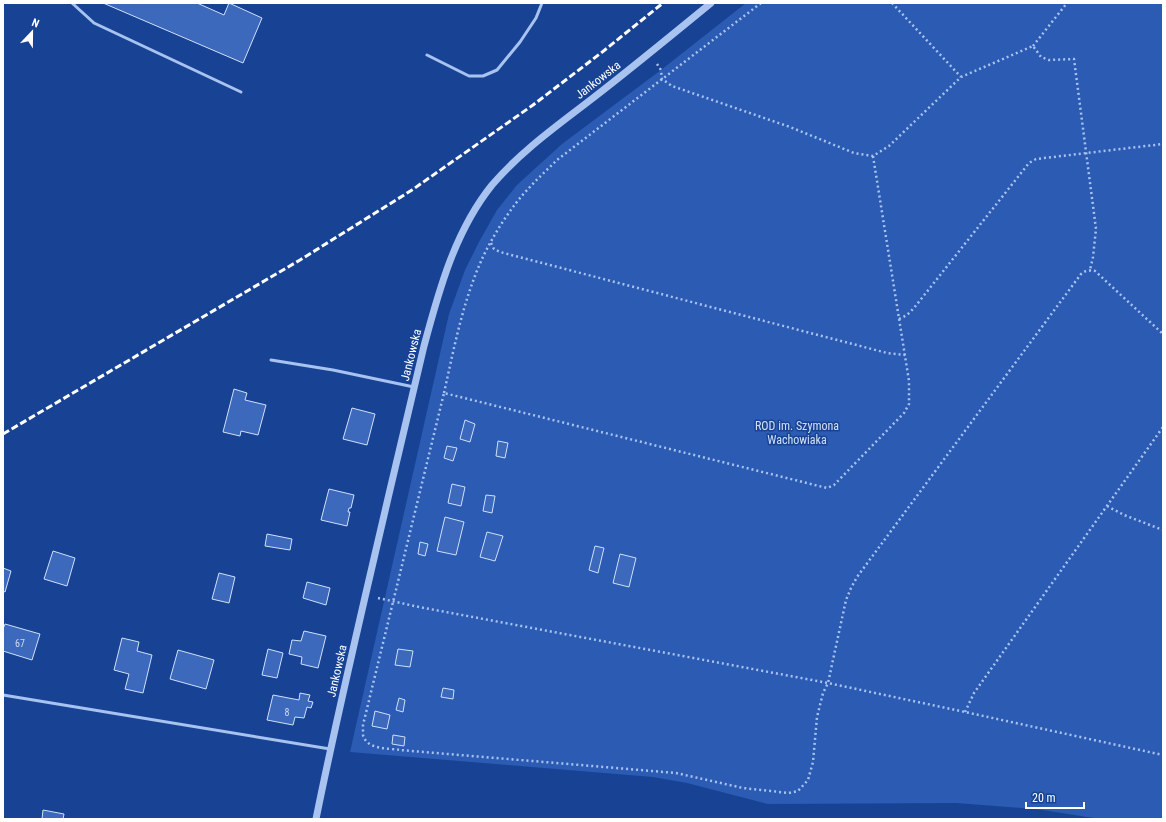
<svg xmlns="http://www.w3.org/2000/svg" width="1166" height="822" font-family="'Roboto Condensed',sans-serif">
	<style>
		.green { fill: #2b5bb3 }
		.building { fill: #3c69bb; stroke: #d0e0fb }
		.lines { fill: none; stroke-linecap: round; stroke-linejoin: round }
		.path { stroke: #a9c3f0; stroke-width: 2.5; stroke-dasharray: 2 3; stroke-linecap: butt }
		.service { stroke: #a9c3f0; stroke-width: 3 }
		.tertiary { stroke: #a9c3f0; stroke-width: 7 }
		.rail { stroke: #fff; stroke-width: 3; stroke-dasharray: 7 3; stroke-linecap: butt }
		.labels { text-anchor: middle; stroke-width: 3; stroke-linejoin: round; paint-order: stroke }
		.number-label { font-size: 10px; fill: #cedaee }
		.street-label { font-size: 12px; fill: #fff; stroke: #184395 }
		.park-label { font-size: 12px; fill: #d0e0fb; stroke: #184395 }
	</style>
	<rect width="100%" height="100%" fill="#184395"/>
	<path class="green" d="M746,3H1163V819H1100L1036,809L956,803L768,804L687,783L653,777L350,752L449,314L465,270L479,242L497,210L517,185L562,144L661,70Z"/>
	<g class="building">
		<path d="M103,3H197L224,15L229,3L262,18L243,63Z"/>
		<path d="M234,389L247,393L245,400L266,405L258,435L241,431L240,436L223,432Z"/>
		<path d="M352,408L375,414L367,445L343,439Z"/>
		<path d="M465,420L475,424L470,442L460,439Z"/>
		<path d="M498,441L508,443L505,458L496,456Z"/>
		<path d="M447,446L457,448L453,461L444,458Z"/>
		<path d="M452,484L465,487L461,506L448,503Z"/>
		<path d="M329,489L354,495L351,508H349L348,512H350L347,526L321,520Z"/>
		<path d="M486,495L495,496L492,513L483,511Z"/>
		<path d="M445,517L464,522L456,555L437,551Z"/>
		<path d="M487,532L503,536L495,561L480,557Z"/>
		<path d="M267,534L292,539L290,550L265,546Z"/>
		<path d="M420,542L428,544L425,556L418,554Z"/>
		<path d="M595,546L604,548L598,573L589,570Z"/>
		<path d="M53,551L75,558L67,586L44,579Z"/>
		<path d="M620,554L636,558L629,587L613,583Z"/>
		<path d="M3,568L11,571L5,592L3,591Z"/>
		<path d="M219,573L235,577L229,603L212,599Z"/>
		<path d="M307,582L330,588L326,605L303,598Z"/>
		<path d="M5,624L40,634L32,660L3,651V629Z"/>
		<path d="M304,631L326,636L318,668L301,664L302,657L289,654L292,640L301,641Z"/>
		<path d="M122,638L139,642L137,651L152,655L143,693L125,689L129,674L114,670Z"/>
		<path d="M268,649L283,653L277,678L262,675Z"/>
		<path d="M398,649L413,651L410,667L395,665Z"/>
		<path d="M178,650L214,660L206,689L170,679Z"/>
		<path d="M443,688L454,690L453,699L441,697Z"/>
		<path d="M300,693L310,695L308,701L313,702L311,708L307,707L304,718L295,717L293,725L267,720L273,695L299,700Z"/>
		<path d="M399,698L405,700L403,712L396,710Z"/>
		<path d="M375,711L390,715L387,729L372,726Z"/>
		<path d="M393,735L405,737L404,746L392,744Z"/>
		<path d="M43,810L64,814L63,819H42Z"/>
	</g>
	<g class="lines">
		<g class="path">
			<path d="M892,3L961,77"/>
			<path d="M1033,46L1067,3"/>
			<path d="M657,64L661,70L662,79L672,86L790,127L854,153L873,156L889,146L961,77L1033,46L1041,57L1049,60L1074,59L1096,229L1093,257L1090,270"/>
			<path d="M873,156L909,381V404L904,413L834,485L827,488L444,393L363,725C363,728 363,732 363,735C367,750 388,748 400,750L676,773L743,788L789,793L798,791L808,780L813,762L817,717L823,693L828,683L846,600L851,588L857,577L1081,274C1086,270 1089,270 1095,271L1163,334"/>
			<path d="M491,243L494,249L500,252L887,353L905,355"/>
			<path d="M899,319L907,315L914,308L1029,163L1036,159L1163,144"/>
			<path d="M444,393C454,348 463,301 482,259C492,237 512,205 529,188C538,178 548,169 557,160L761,3"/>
			<path d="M1107,506L1124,515L1163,530"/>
			<path d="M378,598L419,607L828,683L965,712L1163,755"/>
			<path d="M965,712L974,693L1163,427"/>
		</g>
		<g class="service">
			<path d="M72,3L94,23L241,92"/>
			<path d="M427,55L469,76H483L497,70L520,42L536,18L542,3"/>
			<path d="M271,360L333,370L414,387"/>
			<path d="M3,695L330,749"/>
		</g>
		<path class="tertiary" d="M316,819C338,710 364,602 389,494C401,445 412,395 424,346C439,290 455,231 492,185C521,151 558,125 593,98C633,67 672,35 711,3"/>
		<path class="rail" d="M3,434L300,260L412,190L533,105L601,53L663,3"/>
	</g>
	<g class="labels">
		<g class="number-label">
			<text x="20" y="647">67</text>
			<text x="287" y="716">8</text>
		</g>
		<g class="street-label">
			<text transform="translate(598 80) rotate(-38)" y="4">Jankowska</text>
			<text transform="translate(411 355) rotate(-76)" y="4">Jankowska</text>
			<text transform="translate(337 671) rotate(-77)" y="4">Jankowska</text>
		</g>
		<g class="park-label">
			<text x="797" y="430">ROD im. Szymona<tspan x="797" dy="14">Wachowiaka</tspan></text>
		</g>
	</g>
	<rect width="1166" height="822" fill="none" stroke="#ffffff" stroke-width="8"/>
	<g transform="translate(32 32) rotate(22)" stroke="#184395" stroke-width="3" paint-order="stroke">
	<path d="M0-3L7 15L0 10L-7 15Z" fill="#ffffff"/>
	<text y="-6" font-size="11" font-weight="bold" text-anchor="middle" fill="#ffffff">N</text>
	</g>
	<path d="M1026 802v6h58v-6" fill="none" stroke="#ffffff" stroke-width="2"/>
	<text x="1032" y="802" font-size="12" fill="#ffffff" stroke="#184395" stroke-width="3" paint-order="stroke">20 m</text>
</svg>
